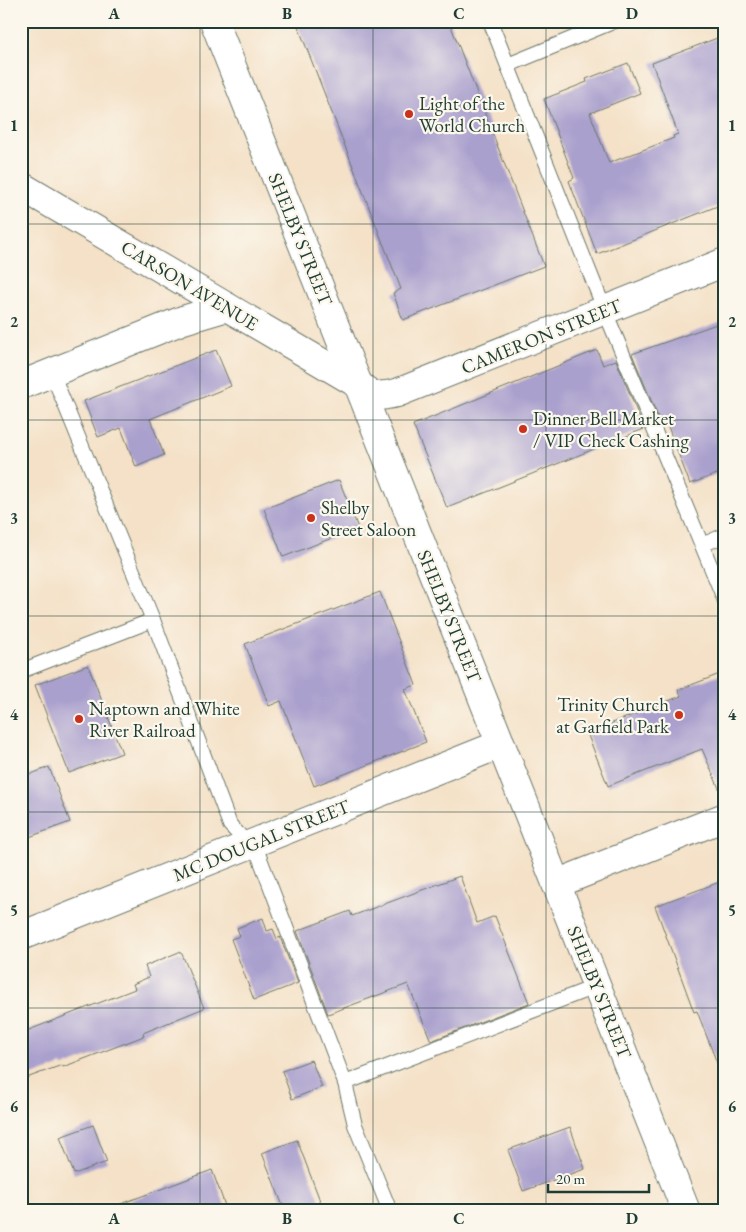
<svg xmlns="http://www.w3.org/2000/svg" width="746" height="1232" font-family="'EB Garamond',serif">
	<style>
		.building { fill: #aaa0ce }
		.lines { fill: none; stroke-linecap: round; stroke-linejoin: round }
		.service-casing { stroke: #6a7667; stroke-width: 16 }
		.minor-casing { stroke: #6a7667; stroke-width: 30 }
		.secondary-casing { stroke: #6a7667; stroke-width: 30 }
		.service { stroke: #fff; stroke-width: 14 }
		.minor { stroke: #fff; stroke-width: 28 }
		.secondary { stroke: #fff; stroke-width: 28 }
		.grid { fill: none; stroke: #1f3d34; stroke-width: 1; stroke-opacity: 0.55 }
		.poi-dot { fill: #c8321e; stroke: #fbf7ec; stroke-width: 2 }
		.labels { text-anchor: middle; stroke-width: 4.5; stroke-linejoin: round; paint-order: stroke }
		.poi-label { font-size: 19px; fill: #1f3d34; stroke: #fbf7ec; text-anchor: start }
		.street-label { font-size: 19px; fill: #1f3d34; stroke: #fbf7ec }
		.neatline { fill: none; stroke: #1f3d34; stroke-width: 2 }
		.grid-label { font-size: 16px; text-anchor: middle; font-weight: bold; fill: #1f3d34 }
	</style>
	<rect width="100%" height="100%" fill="#fbf7ec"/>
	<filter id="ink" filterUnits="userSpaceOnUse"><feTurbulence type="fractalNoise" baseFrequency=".02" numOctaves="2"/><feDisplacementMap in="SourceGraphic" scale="10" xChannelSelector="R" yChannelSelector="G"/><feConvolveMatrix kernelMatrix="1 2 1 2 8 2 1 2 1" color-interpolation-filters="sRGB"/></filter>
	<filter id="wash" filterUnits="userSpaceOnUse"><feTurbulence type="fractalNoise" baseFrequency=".0096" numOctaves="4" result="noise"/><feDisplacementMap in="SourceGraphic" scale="20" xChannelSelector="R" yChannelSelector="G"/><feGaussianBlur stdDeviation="1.12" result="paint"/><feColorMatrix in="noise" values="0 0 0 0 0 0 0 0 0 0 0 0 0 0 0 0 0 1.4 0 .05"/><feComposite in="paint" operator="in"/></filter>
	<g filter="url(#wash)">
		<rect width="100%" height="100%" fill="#f4e1c7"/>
		<g id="blocks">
			<g class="building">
				<path d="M296,21H449L544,266L403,320L393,293L401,289Z"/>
				<path d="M725,35V203L597,254L569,181L574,178L544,99L587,82L586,79L628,63L640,93L590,113L609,163L674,138L673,136L678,134L652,63Z"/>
				<path d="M725,321V471L690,484L667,424L665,421L660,422L632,354Z"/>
				<path d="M216,350L231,386L150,419L164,455L136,467L121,428L98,437L84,401Z"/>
				<path d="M597,350L603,365L616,360L644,429L447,508L413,425Z"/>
				<path d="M339,480L358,528L283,557L264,509Z"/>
				<path d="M380,592L416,685L405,689L426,742L314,786L281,701L269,706L245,644Z"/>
				<path d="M88,665L122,753L69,773L35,685Z"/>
				<path d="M725,672V802L702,749L608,786L587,733L681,696L678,690Z"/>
				<path d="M49,767L70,822L21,840V778Z"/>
				<path d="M460,876L477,923L495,916L529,1003L431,1041L408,984L328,1014L297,931L350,911L352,916Z"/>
				<path d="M725,880V1076H722L697,1011L694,1012L655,906Z"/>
				<path d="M263,918L267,931L273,929L277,939L280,937L298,983L254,1000L231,939L240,936L237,928Z"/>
				<path d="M179,952L182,954L204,1008L143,1033L144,1036L63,1067L62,1065L21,1080V1033L135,989L133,984L149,977L145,966Z"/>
				<path d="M311,1060L322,1087L292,1099L282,1071Z"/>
				<path d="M93,1125L107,1162L74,1174L60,1137Z"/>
				<path d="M570,1127L585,1169L523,1191L508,1150Z"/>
				<path d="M297,1140L324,1211H285L262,1153Z"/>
				<path d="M212,1170L227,1211H110V1208Z"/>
			</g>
		</g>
	</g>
	<g filter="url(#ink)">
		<use href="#blocks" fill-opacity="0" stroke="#6a7667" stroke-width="1"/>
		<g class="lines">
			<defs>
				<g id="service">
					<path d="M490,21L605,311L725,601"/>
					<path d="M508,65L615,21"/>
					<path d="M52,373L153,620L230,825L259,856L345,1083L355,1125L390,1211"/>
					<path d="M702,545L725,535"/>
					<path d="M21,671L153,620"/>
					<path d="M345,1083L597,986"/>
				</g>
				<g id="minor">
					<path d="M358,384C373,398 378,397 397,393L725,262"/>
					<path d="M21,385L183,320L227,307"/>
					<path d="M556,884L725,817"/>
					<path d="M21,936L501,744"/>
				</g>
				<g id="secondary">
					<path d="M214,21L686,1211"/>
					<path d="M21,186L358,384"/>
				</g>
			</defs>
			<use href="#service" class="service-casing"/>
			<use href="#minor" class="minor-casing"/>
			<use href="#secondary" class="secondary-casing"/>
			<use href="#service" class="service"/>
			<use href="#minor" class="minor"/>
			<use href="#secondary" class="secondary"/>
		</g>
	</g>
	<path class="grid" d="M200,21V1211M373,21V1211M546,21V1211M21,224H725M21,420H725M21,616H725M21,812H725M21,1008H725"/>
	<g class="poi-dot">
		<circle cx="409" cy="114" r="5"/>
		<circle cx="523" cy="429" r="5"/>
		<circle cx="311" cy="518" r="5"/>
		<circle cx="679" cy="715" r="5"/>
		<circle cx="79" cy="719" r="5"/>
	</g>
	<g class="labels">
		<g class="poi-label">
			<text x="419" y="110">Light of the<tspan x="419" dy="22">World Church</tspan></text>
			<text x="533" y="425">Dinner Bell Market<tspan x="533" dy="22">/ VIP Check Cashing</tspan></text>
			<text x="321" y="514">Shelby<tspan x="321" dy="22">Street Saloon</tspan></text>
			<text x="669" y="711" text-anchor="end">Trinity Church<tspan x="669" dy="22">at Garfield Park</tspan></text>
			<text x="89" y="715">Naptown and White<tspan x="89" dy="22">River Railroad</tspan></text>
		</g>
		<g class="street-label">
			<text transform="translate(301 239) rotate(68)" y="7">SHELBY STREET</text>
			<text transform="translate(190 285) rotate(31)" y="7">CARSON AVENUE</text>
			<text transform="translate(541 336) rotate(-22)" y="7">CAMERON STREET</text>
			<text transform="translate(450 616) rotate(68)" y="7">SHELBY STREET</text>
			<text transform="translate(261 840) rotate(-22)" y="7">MC DOUGAL STREET</text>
			<text transform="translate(600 992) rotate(68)" y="7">SHELBY STREET</text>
		</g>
	</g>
	<rect width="746" height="1232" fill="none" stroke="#fbf7ec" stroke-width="55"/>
	<path d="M548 1184v8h101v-8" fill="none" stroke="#1f3d34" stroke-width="2.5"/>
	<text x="556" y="1184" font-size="15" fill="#1f3d34" stroke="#fbf7ec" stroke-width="4" paint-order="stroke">20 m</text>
	<rect x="28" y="28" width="690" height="1176" class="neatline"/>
	<g class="grid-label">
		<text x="114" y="19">A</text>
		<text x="287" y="19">B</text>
		<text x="459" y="19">C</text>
		<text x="632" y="19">D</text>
		<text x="14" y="131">1</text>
		<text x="732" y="131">1</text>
		<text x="14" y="327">2</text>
		<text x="732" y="327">2</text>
		<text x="14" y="524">3</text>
		<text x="732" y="524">3</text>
		<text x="14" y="720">4</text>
		<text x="732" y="720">4</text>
		<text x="14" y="916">5</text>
		<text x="732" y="916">5</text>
		<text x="14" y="1112">6</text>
		<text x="732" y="1112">6</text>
		<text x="114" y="1224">A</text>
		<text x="287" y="1224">B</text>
		<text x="459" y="1224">C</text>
		<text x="632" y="1224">D</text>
	</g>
</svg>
